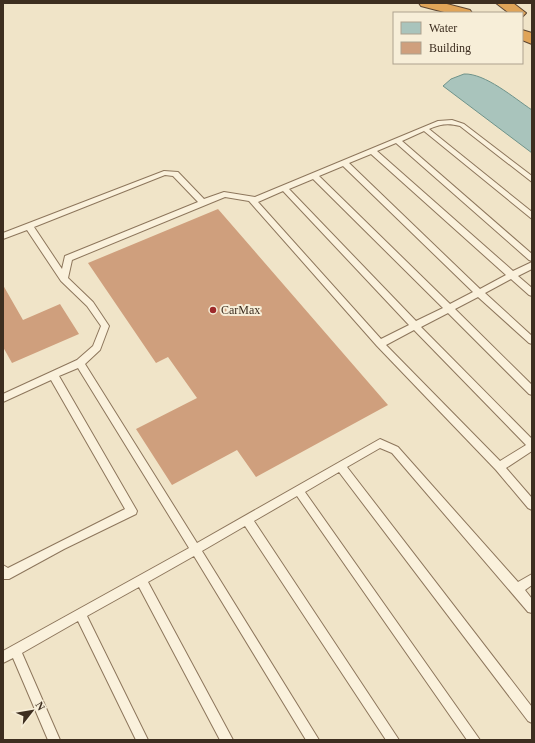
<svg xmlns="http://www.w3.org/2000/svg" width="535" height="743" font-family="'Times New Roman',serif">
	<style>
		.water { fill: #a9c4bc; stroke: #6f938a }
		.building { fill: #cf9f7d }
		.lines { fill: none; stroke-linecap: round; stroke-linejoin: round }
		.lane-casing { stroke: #8d765c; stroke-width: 2 }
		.highway-casing { stroke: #5b4430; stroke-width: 2 }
		.lane { fill: #faf1dc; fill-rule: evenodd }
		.highway { fill: #e0a458; fill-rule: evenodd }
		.poi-dot { fill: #9e2a2b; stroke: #f7eed8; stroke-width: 1.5 }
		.labels { text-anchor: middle; stroke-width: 4; stroke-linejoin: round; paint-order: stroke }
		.poi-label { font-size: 12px; fill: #3d2e20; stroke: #f7eed8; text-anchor: start }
	</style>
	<rect width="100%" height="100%" fill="#f0e4c8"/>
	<path class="water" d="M464,74C485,73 514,98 532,110V153L443,86L451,79Z"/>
	<g class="building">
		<path d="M218,209L388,405L256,477L237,450L172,485L136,429L197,398L168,357L156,363L88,263Z"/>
		<path d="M3,285L23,320L60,304L79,334L12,363L3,347Z"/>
	</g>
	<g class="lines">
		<defs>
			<path id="lane" d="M452,120L464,124L532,176V182L460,126C448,123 440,124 429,129L532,212V219L424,131L402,141L532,254V261L529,260L396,143L377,151L513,271L532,262V269L518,276L532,288V296L529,295L511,279L485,293L532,336V344L529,343L478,297L455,309L532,385V395L529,394L448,313L421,327L532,439V451L506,468L532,498V510L528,508L496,470L377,346L249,201L225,197L72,260L68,278L93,302L109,326L100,350L85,364L197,543L380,439L398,447L518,582L532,574V585L525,590L532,599V613L528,612L392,453L380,448L347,467L532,707V723L528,721L339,472L305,492L480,740H467L297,496L254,521L399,740H386L245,526L202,551L319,740H306L194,556L148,582L233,740H220L139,587L87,616L148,740H136L78,621L22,653L60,740H48L13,658L3,663V651L189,548L78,368L59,376L137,511L136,514L64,549L9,579H3V565L8,568L125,509L51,380L3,402V394L77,360L93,346L101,326L87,306L61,281L27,230L3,239V233L164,171L178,172L204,199L224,192L255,197L438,121ZM371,154L506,275L480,289L349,163ZM343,166L473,292L450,304L319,176ZM165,175L173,176L198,202L65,256L62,269L34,227ZM313,179L443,308L416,321L289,189ZM283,191L409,325L381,339L258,202ZM414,330L526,445L500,461L386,345Z"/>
			<g id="highway">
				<path d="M419,3H443L470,10L472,13H448L421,6Z"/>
				<path d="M496,3H513L526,13L522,17V13H509Z"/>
				<path d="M522,30L532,33V44L522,40Z"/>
			</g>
		</defs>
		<use href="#lane" class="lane-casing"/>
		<use href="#highway" class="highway-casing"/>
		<use href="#lane" class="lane"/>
		<use href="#highway" class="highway"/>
	</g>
	<circle class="poi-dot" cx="213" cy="310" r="4"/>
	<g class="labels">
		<g class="poi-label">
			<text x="221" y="314">CarMax</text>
		</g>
	</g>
	<rect width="535" height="743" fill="none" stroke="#3d2e20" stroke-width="8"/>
	<rect x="393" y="12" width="130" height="52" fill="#f7eed8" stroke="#ada18e"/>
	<rect x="401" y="22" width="20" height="12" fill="#a9c4bc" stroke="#ada18e"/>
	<text x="429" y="32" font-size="12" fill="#3d2e20">Water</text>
	<rect x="401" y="42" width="20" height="12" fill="#cf9f7d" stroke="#ada18e"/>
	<text x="429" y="52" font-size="12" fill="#3d2e20">Building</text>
	<g transform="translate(32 711) rotate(59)" stroke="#f7eed8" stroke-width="3" paint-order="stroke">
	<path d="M0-3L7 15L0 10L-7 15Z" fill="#3d2e20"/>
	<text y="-6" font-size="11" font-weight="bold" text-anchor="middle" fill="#3d2e20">N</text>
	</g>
</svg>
